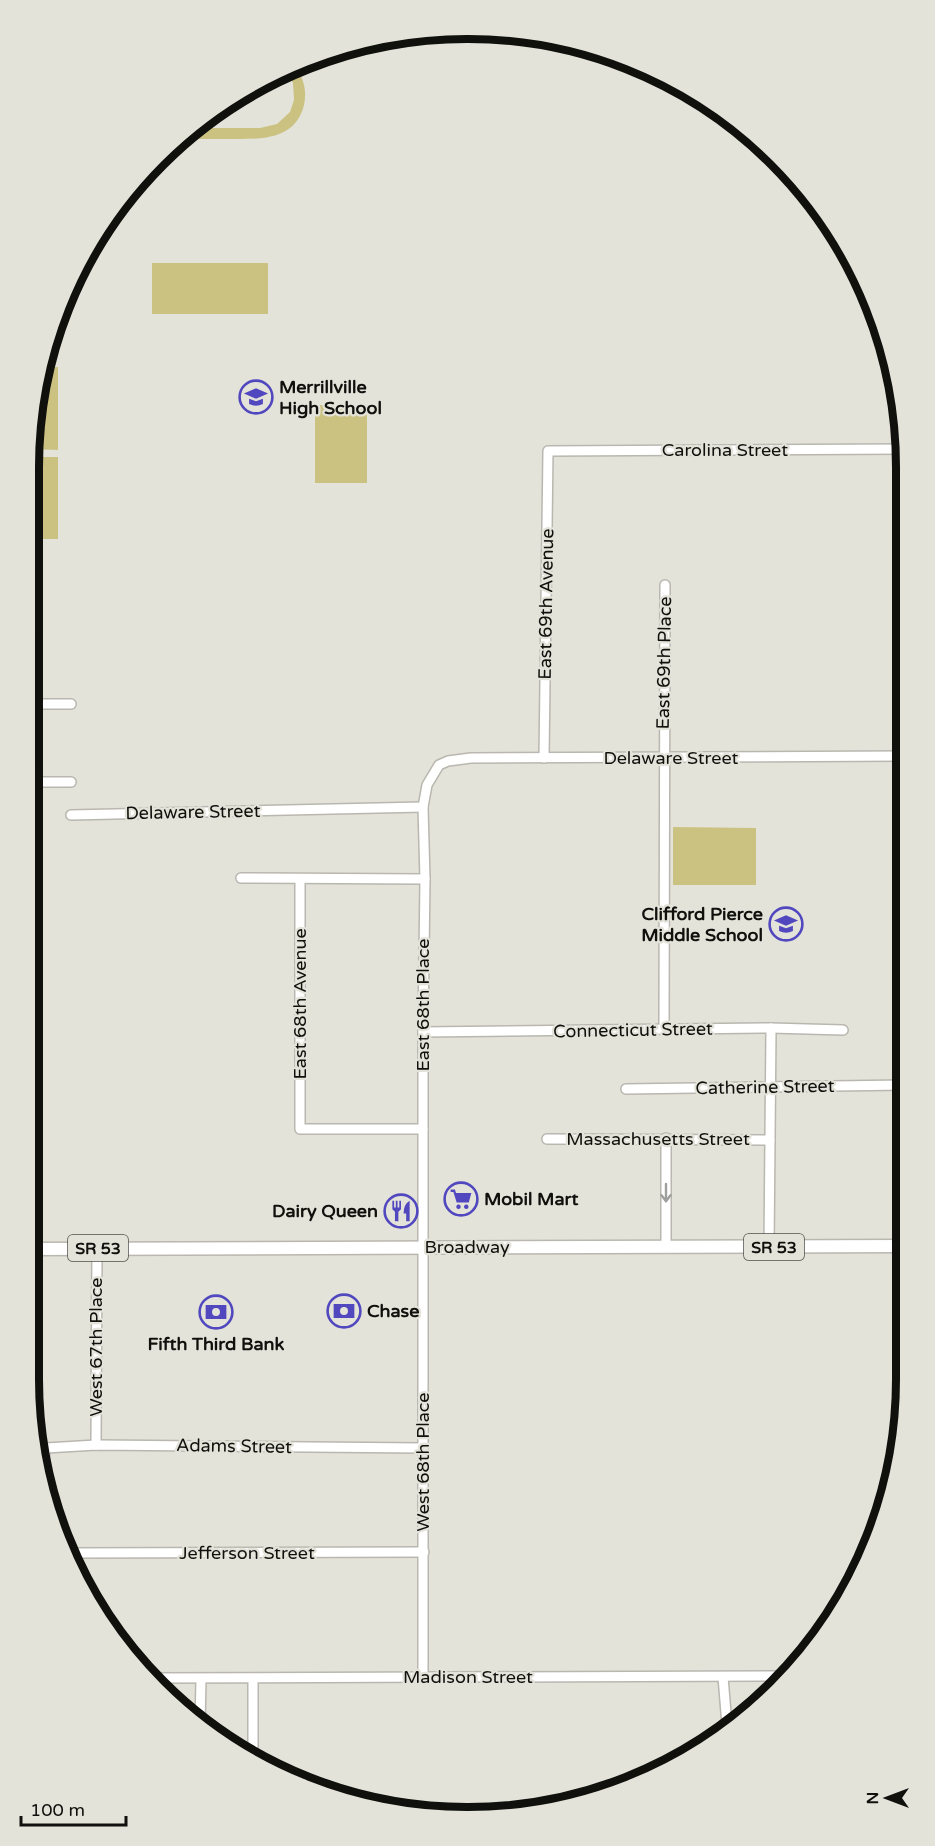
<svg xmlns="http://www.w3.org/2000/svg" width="935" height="1846" font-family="'Varela Round',sans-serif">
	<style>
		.green { fill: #cbc282 }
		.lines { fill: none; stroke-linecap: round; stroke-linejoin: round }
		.minor-casing { stroke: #b9b7af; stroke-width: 12 }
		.major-casing { stroke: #b9b7af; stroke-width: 15 }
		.minor { stroke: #fff; stroke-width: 9 }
		.major { stroke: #fff; stroke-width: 12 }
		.oneway { stroke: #9f9f9e }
		.labels { text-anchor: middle; stroke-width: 4.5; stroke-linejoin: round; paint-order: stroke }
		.shield { fill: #e4e3da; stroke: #504f4a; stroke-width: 1.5 }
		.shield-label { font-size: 16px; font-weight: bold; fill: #10100d }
		.poi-label { font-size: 18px; font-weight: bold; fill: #10100d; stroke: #e4e3da; text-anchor: start }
		.street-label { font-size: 18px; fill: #10100d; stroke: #e4e3da }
		.rim { fill: none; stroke: #10100d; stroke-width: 8 }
	</style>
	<rect width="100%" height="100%" fill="#e4e3da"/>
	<g class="green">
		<path d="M295,66C304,78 307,91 304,105C295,142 257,139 227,139C210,139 193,139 176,139L191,128H260L277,124L290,112L294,100L293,83L285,70Z"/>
		<rect x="152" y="263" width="116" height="51"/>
		<path d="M41,367H58V450L29,449Z"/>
		<rect x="315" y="405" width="52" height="78"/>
		<rect x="29" y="457" width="29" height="82"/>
		<path d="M673,827L756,828V885H673Z"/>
	</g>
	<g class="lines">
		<defs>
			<g id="minor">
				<path d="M29,704H71"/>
				<path d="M544,758L548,451L903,449"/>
				<path d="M29,782H71"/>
				<path d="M71,815L423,807"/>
				<path d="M241,878L425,879"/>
				<path d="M300,879V1129H423"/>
				<path d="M664,1029L665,585"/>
				<path d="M423,1032L771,1028L843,1030"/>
				<path d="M626,1089L905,1085"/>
				<path d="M547,1139L770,1140"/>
				<path d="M666,1247V1138"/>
				<path d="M769,1247L771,1028"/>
				<path d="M96,1445L97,1248"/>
				<path d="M43,1463L46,1448L96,1445L422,1448"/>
				<path d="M70,1553L424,1552"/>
				<path d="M423,1676V1032L425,879L423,807L427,785L439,765L448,761L471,758L904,756"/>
				<path d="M723,1677L727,1725"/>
				<path d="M150,1678L787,1676"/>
				<path d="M200,1724L201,1679"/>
				<path d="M253,1760V1679"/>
			</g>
			<path id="major" d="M29,1249L905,1246"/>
		</defs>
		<use href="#minor" class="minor-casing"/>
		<use href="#major" class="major-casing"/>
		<use href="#minor" class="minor"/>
		<use href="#major" class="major"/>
	</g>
	<defs><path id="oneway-shaft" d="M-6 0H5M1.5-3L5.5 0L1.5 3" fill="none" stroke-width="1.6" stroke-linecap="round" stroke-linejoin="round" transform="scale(1.5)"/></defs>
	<use class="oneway" href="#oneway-shaft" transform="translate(666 1193) rotate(90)"/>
	<defs>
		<symbol id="school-ring" viewBox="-11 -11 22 22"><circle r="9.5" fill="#e4e3da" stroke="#5148bf" stroke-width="1.5"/><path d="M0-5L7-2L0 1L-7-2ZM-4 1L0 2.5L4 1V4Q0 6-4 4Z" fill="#5148bf"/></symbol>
		<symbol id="supermarket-ring" viewBox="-11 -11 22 22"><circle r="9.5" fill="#e4e3da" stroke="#5148bf" stroke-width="1.5"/><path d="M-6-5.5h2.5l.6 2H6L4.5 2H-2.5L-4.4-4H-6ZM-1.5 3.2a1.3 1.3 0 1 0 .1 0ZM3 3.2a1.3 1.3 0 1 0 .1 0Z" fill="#5148bf"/></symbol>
		<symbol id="restaurant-ring" viewBox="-11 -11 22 22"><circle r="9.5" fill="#e4e3da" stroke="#5148bf" stroke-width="1.5"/><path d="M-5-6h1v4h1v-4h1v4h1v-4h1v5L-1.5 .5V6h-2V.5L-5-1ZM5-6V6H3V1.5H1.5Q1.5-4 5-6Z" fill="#5148bf"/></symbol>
		<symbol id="bank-ring" viewBox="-11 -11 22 22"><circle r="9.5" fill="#e4e3da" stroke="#5148bf" stroke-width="1.5"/><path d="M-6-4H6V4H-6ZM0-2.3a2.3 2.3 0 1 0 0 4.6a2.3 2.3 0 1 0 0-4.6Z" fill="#5148bf"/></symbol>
	</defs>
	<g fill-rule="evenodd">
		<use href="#school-ring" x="237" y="378" width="38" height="38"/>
		<use href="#school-ring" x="767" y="905" width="38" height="38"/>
		<use href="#supermarket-ring" x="442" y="1180" width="38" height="38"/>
		<use href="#restaurant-ring" x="382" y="1192" width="38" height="38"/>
		<use href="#bank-ring" x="325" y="1292" width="38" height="38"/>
		<use href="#bank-ring" x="197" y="1293" width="38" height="38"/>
	</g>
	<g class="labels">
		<g class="shield">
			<rect x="744" y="1234" width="60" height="26" rx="4.5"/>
			<rect x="68" y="1235" width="60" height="26" rx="4.5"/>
		</g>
		<g class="shield-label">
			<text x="774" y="1253">SR 53</text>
			<text x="98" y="1254">SR 53</text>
		</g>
		<g class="poi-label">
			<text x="279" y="393">Merrillville<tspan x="279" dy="21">High School</tspan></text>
			<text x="763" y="920" text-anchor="end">Clifford Pierce<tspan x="763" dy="21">Middle School</tspan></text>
			<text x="484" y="1205">Mobil Mart</text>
			<text x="378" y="1217" text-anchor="end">Dairy Queen</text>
			<text x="367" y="1317">Chase</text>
			<text x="216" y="1350" text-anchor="middle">Fifth Third Bank</text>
		</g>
		<g class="street-label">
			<text x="725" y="456">Carolina Street</text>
			<text transform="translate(546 604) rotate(-89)" y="6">East 69th Avenue</text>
			<text transform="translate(664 663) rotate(-89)" y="6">East 69th Place</text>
			<text x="671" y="764">Delaware Street</text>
			<text transform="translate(193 812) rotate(-1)" y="6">Delaware Street</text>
			<text transform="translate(300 1004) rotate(-90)" y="6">East 68th Avenue</text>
			<text transform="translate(423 1005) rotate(-90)" y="6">East 68th Place</text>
			<text transform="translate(633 1030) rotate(-1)" y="6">Connecticut Street</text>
			<text transform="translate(765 1087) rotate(-1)" y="6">Catherine Street</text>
			<text x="658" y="1145">Massachusetts Street</text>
			<text x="467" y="1253">Broadway</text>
			<text transform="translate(96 1347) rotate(-90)" y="6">West 67th Place</text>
			<text transform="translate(234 1446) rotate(1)" y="6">Adams Street</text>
			<text transform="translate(423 1462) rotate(-90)" y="6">West 68th Place</text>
			<text x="247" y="1559">Jefferson Street</text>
			<text x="468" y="1683">Madison Street</text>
		</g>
	</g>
	<path d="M0 0H935V1846H0ZM467 39H468A428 428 0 0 1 896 467V1379A428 428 0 0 1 468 1807H467A428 428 0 0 1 39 1379V467A428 428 0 0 1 467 39Z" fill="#e4e3da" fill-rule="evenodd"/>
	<path class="rim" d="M467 39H468A428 428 0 0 1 896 467V1379A428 428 0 0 1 468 1807H467A428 428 0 0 1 39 1379V467A428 428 0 0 1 467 39Z"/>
	<g transform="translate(887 1798) rotate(270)" stroke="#e4e3da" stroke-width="4.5" paint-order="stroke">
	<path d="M0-4.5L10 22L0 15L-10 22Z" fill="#10100d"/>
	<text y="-9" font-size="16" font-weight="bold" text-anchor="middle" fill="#10100d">N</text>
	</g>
	<path d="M21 1816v9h105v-9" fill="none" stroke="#10100d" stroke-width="3"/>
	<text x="30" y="1816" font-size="18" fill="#10100d" stroke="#e4e3da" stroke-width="4.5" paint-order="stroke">100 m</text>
</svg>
